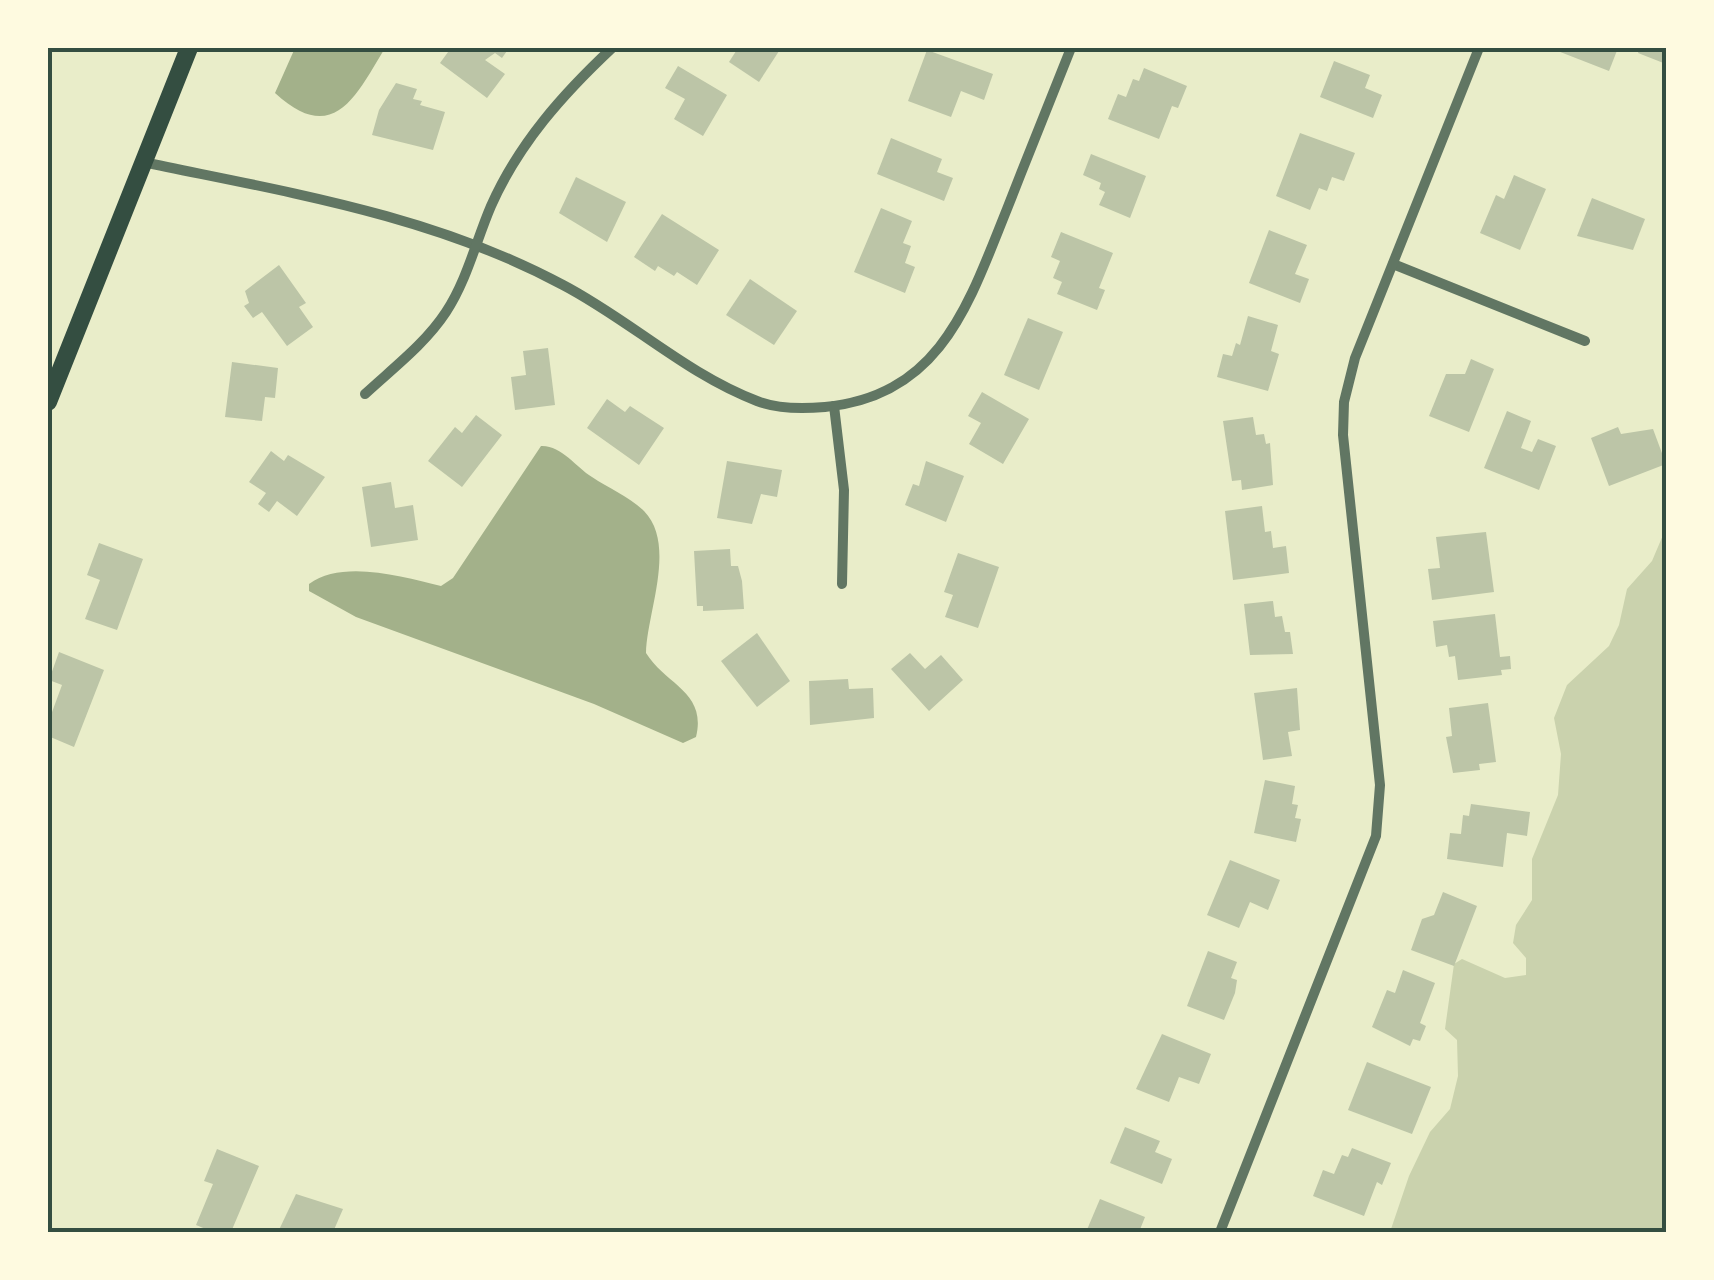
<svg xmlns="http://www.w3.org/2000/svg" width="1714" height="1280" font-family="'Work Sans',sans-serif">
	<style>
		.green { fill: #cad2ad }
		.water { fill: #a3b18a }
		.building { fill: #bcc5a7 }
		.lines { fill: none; stroke-linecap: round; stroke-linejoin: round }
		.minor { stroke: #617663; stroke-width: 10 }
		.secondary { stroke: #344e41; stroke-width: 18 }
		.neatline { fill: none; stroke: #344e41; stroke-width: 4 }
	</style>
	<rect width="100%" height="100%" fill="#e9edc9"/>
	<path class="green" d="M1666,528V1232H1390L1409,1176L1430,1132L1450,1109L1458,1076L1457,1040L1445,1029L1454,964L1462,959L1505,978L1526,975V958L1513,943L1516,925L1532,900V859L1558,795L1561,754L1554,718L1567,685L1609,646L1619,625L1627,589L1652,561Z"/>
	<g class="water">
		<path d="M295,48H385C355,98 333,146 275,93Z"/>
		<path d="M541,446C561,445 576,467 592,477C608,488 630,497 644,511C677,545 647,612 646,653C666,685 707,692 696,737L683,743L594,704L356,617L309,591V584C343,559 403,577 441,586L453,578Z"/>
	</g>
	<g class="building">
		<path d="M451,48H509L502,58L495,53L485,60L505,74L487,98L440,63Z"/>
		<path d="M738,48H781L759,82L729,62Z"/>
		<path d="M1550,48H1618L1609,71Z"/>
		<path d="M1640,48H1666V64L1638,53Z"/>
		<path d="M927,50L993,74L984,100L961,91L951,117L908,101Z"/>
		<path d="M1334,61L1370,75L1365,88L1382,95L1373,118L1320,97Z"/>
		<path d="M678,66L727,95L703,136L674,119L685,99L665,88Z"/>
		<path d="M1144,68L1187,86L1178,108L1172,106L1159,139L1108,119L1118,94L1126,97L1133,79L1139,81Z"/>
		<path d="M396,83L417,89L413,99L422,101L420,105L445,112L433,150L372,135L379,110Z"/>
		<path d="M1300,133L1355,153L1344,181L1332,177L1327,191L1319,188L1310,210L1276,196Z"/>
		<path d="M891,138L942,159L937,172L953,178L944,201L877,174Z"/>
		<path d="M1091,154L1146,176L1130,218L1099,205L1105,192L1099,189L1101,183L1083,175Z"/>
		<path d="M1514,175L1546,189L1520,250L1480,233L1496,195L1504,199Z"/>
		<path d="M576,177L626,202L607,242L559,213Z"/>
		<path d="M1592,198L1645,219L1633,250L1577,236Z"/>
		<path d="M881,208L912,221L903,243L911,246L905,263L915,267L905,293L854,272Z"/>
		<path d="M662,214L719,250L697,285L677,272L674,276L658,266L655,271L634,257Z"/>
		<path d="M1269,230L1307,245L1295,274L1309,279L1300,303L1249,283Z"/>
		<path d="M1061,232L1113,253L1099,288L1105,290L1097,310L1057,294L1062,282L1053,278L1060,261L1051,257Z"/>
		<path d="M279,265L306,303L299,307L313,327L287,346L262,312L253,318L244,306L249,303L245,291Z"/>
		<path d="M750,279L797,311L774,345L726,315Z"/>
		<path d="M1248,316L1278,325L1271,351L1279,354L1268,391L1217,377L1223,354L1232,356L1236,343L1240,345Z"/>
		<path d="M1028,318L1063,332L1039,390L1004,375Z"/>
		<path d="M548,348L555,405L515,410L511,377L526,375L523,351Z"/>
		<path d="M1471,359L1494,369L1469,432L1429,416L1446,374H1465Z"/>
		<path d="M232,362L278,368L275,398L265,397L262,421L225,417Z"/>
		<path d="M982,392L1029,419L1003,464L969,444L981,423L968,416Z"/>
		<path d="M607,399L625,412L630,406L664,428L639,465L587,428Z"/>
		<path d="M1507,411L1531,421L1521,448L1532,452L1538,439L1556,446L1539,490L1484,468Z"/>
		<path d="M476,415L502,435L462,487L428,461L455,427L462,433Z"/>
		<path d="M1253,417L1256,435L1264,434L1266,444L1270,443L1273,485L1242,490L1241,480L1232,481L1223,421Z"/>
		<path d="M1618,427L1621,434L1653,429L1666,464L1609,486L1591,438Z"/>
		<path d="M271,451L284,461L288,455L325,477L297,516L277,501L269,512L258,504L266,493L249,482Z"/>
		<path d="M727,461L782,470L777,497L761,494L752,524L717,518Z"/>
		<path d="M926,461L964,476L946,522L905,505L913,484L919,486Z"/>
		<path d="M391,482L395,508L413,505L418,540L371,547L362,487Z"/>
		<path d="M1262,506L1265,532L1271,531L1273,548L1286,546L1289,573L1233,580L1225,511Z"/>
		<path d="M1486,532L1494,592L1432,600L1428,569L1440,568L1436,537Z"/>
		<path d="M99,543L143,559L117,630L85,619L100,580L87,575Z"/>
		<path d="M730,549L731,566H738L742,581L744,609L703,611V606H697L694,551Z"/>
		<path d="M958,553L999,567L978,628L945,617L953,595L944,592Z"/>
		<path d="M1273,601L1275,617L1282,616L1285,632H1290L1293,654L1250,655L1244,604Z"/>
		<path d="M1495,614L1500,657L1510,656L1511,669L1501,670L1502,675L1458,680L1455,656L1449,657L1447,645L1436,647L1433,621Z"/>
		<path d="M757,633L790,681L757,707L721,661Z"/>
		<path d="M59,652L104,670L74,747L48,736V723L62,685L49,680Z"/>
		<path d="M910,653L925,669L941,655L963,680L929,711L891,669Z"/>
		<path d="M848,679L849,689L873,688L874,718L810,725L809,681Z"/>
		<path d="M1297,688L1300,730L1288,732L1292,756L1263,760L1254,693Z"/>
		<path d="M1488,703L1496,762L1479,764L1480,770L1453,773L1446,737L1452,736L1449,708Z"/>
		<path d="M1265,780L1295,786L1292,804L1298,805L1295,818L1301,819L1296,842L1254,833Z"/>
		<path d="M1471,804L1530,812L1527,836L1507,833L1503,867L1447,859L1450,833L1461,834L1463,815L1469,816Z"/>
		<path d="M1230,860L1280,880L1268,910L1250,902L1239,928L1207,915Z"/>
		<path d="M1443,892L1477,906L1454,966L1411,950L1422,919L1434,915Z"/>
		<path d="M1208,951L1237,962L1231,978L1237,980L1235,993L1224,1020L1187,1006Z"/>
		<path d="M1403,970L1435,983L1420,1023L1426,1026L1420,1041L1413,1039L1410,1046L1372,1027L1387,990L1395,993Z"/>
		<path d="M1162,1034L1211,1054L1199,1084L1179,1077L1169,1102L1136,1089Z"/>
		<path d="M1367,1062L1431,1087L1412,1134L1348,1110Z"/>
		<path d="M1125,1127L1160,1141L1155,1152L1172,1159L1162,1184L1110,1163Z"/>
		<path d="M1352,1148L1391,1163L1382,1185L1377,1182L1364,1216L1313,1196L1323,1170L1334,1174L1342,1155L1348,1157Z"/>
		<path d="M217,1149L259,1166L231,1232H213L196,1225L213,1184L204,1181Z"/>
		<path d="M296,1194L343,1209L333,1232H278Z"/>
		<path d="M1100,1199L1145,1217L1139,1232H1086Z"/>
	</g>
	<g class="lines">
		<g class="minor">
			<path d="M143,162C286,192 433,215 563,285C630,320 686,374 757,401C777,409 803,409 825,407C941,396 969,303 1007,209C1028,155 1050,101 1071,48"/>
			<path d="M1393,264L1585,341"/>
			<path d="M365,394C393,368 425,344 446,312C467,280 476,241 491,206C519,143 563,94 612,48"/>
			<path d="M834,406L844,490L842,584"/>
			<path d="M1220,1232L1376,836L1380,785L1343,435L1344,402L1355,358L1479,48"/>
		</g>
		<path class="secondary" d="M48,402L189,48"/>
	</g>
	<rect width="1714" height="1280" fill="none" stroke="#fefae0" stroke-width="100"/>
	<rect x="50" y="50" width="1614" height="1180" class="neatline"/>
</svg>
